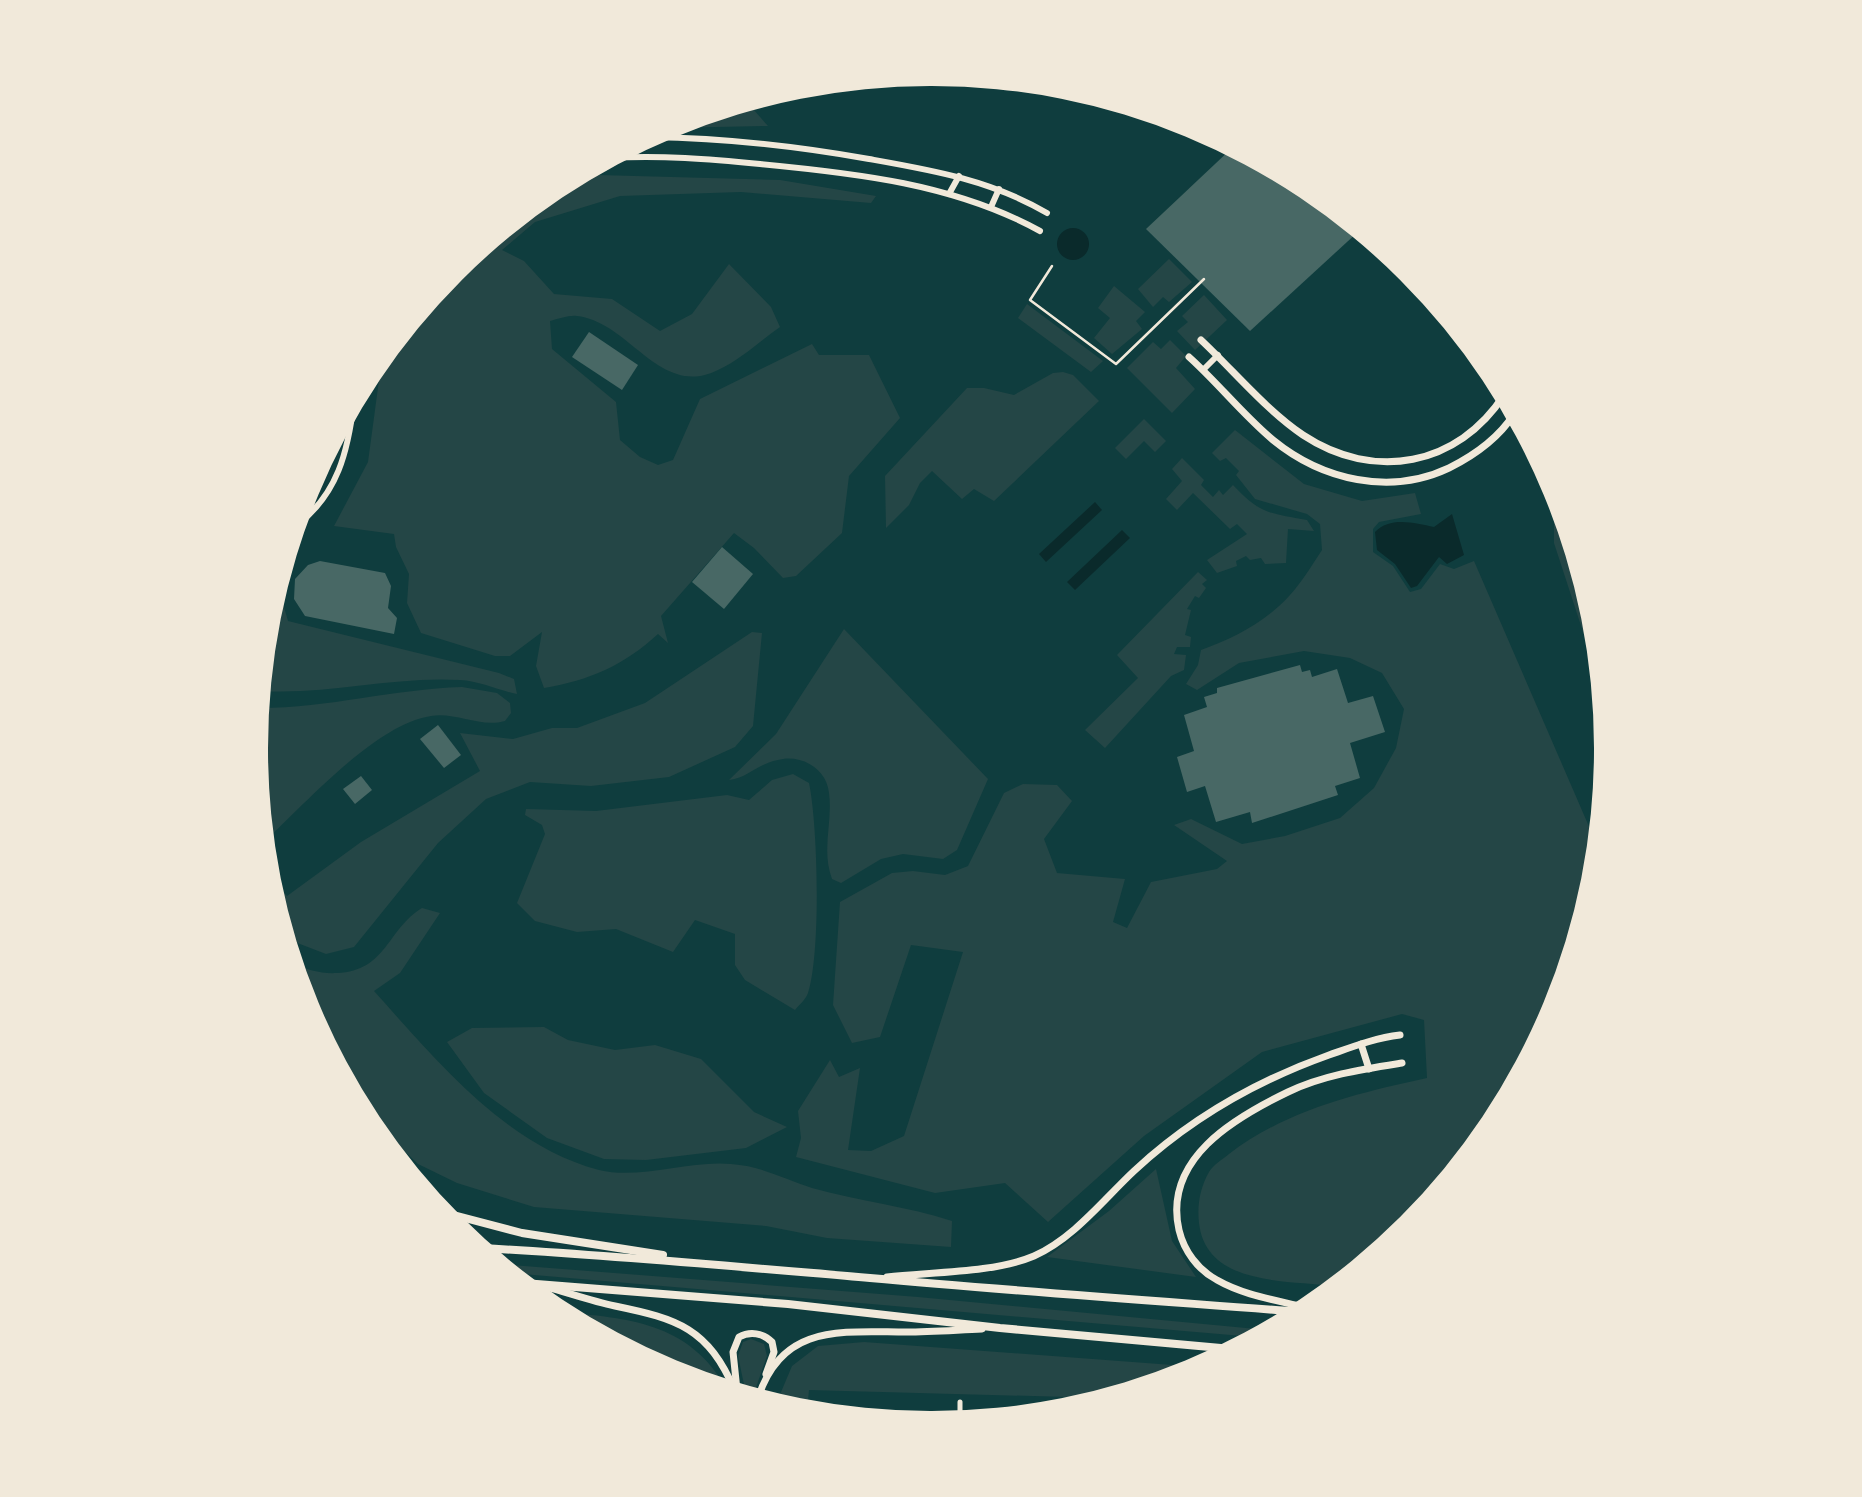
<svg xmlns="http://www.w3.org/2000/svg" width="1862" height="1497" font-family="'Open Sans',sans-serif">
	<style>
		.green { fill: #244646 }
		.water { fill: #0a2a2b }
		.building { fill: #486865 }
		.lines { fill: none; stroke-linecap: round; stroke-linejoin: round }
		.service { stroke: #f1e9da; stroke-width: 2.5 }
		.minor { stroke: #f1e9da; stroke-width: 5 }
		.tertiary { stroke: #f1e9da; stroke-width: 6 }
		.secondary { stroke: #f1e9da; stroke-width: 7 }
		.trunk { stroke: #f1e9da; stroke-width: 8 }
	</style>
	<rect width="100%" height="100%" fill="#0f3d3e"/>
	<g class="green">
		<path d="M747,102L768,126L667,128L673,125Z"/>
		<path d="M598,175L780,180L876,196L871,203L741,192L620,196L535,222L502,250L524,261L554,294L612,299L660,331L692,314L729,264L771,307L780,327C760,341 740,360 718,370C660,399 630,322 577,316C569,315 558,319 550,321L552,349L616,402L620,440L640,457L658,465L673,460L700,399L812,344L819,355H869L900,418L849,476L842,533L796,576L783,578L754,548L734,533L661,616L668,643L658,634C623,666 590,680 544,688L536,666L542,632L510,656H495L421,633L407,603L409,574L396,547L394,534L334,526L368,462L382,358L454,271L556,187L570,180Z"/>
		<path d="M1169,259L1192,282L1169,302L1163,297L1153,307L1138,289Z"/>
		<path d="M1114,286L1145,312L1136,321L1142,329L1112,354L1094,338L1110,318L1098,308Z"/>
		<path d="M1204,295L1227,320L1195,350L1177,331L1188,322L1182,316Z"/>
		<path d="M1027,304L1103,361L1091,372L1018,318Z"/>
		<path d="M1170,340L1186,356L1176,368L1195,389L1172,413L1127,368L1153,342L1161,349Z"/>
		<path d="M1063,372L1073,375L1099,401L994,501L974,489L962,499L932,471L920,483L909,505L886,528L885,476L967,388H984L1014,395L1053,373Z"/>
		<path d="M1144,419L1166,441L1155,452L1144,441L1126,459L1115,448Z"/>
		<path d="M1235,430L1304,484L1362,501L1415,493L1421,514L1379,522L1373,529V552L1393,566L1410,592L1421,589L1440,564L1454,569L1474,561L1597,845C1583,984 1504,1123 1409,1225C1388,1247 1359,1266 1335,1286C1287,1280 1206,1286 1199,1223C1197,1205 1200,1188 1209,1172C1213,1165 1223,1159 1229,1154C1286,1110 1358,1093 1427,1078L1424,1020L1402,1014L1262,1052L1144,1136L1048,1222L1005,1183L935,1193L796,1157L801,1138L798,1111L830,1060L839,1077L860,1068L848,1150L871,1151L904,1136L963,952L911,945L880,1037L852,1043L833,1005L840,902L892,873L913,871L945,875L968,866L1004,793L1023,784L1057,785L1072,801L1044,839L1057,873L1125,879L1113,922L1127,928L1151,882L1217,869L1227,861L1174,825L1191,819L1242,844L1285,836L1340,818L1374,788L1396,748L1404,709L1382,673L1350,658L1304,651L1239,663L1197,690L1186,684L1198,665L1201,650C1233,639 1267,621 1290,595C1302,582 1312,565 1322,550L1320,524L1307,514L1255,499L1236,475L1239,471L1226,458L1220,461L1212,453Z"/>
		<path d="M1182,458L1204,480L1201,485L1213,497L1219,490L1223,495L1233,485C1260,514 1269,513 1307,520L1314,531L1288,529L1286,563L1265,564L1261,558L1250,560L1246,556L1236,561L1237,566L1217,573L1207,560L1247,534L1237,524L1230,529L1193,493L1177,510L1166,499L1182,481L1172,469Z"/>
		<path d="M1554,490L1593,617L1600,684L1554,543Z"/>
		<path d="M1198,572L1207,580L1202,584L1206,588L1199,598L1195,596L1187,609L1191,610L1185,635L1191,637L1190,647H1177L1174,654L1186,655L1184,670L1171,676L1105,748L1085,730L1138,678L1117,655Z"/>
		<path d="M278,586L288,621L499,673L514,679L517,694C497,690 480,681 460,680C393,676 328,695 262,691L269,616Z"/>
		<path d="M844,629L988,779L957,850L943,859L903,854L881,859L841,883L832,879C821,849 833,822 829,793C827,770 804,756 783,759C756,763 751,777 729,780L776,734Z"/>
		<path d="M752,632L762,633L753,726L735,747L669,777L591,786L530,782L486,799L438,843L354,947L326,954L287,939L269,878L287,896L361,842L480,771L460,733L513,739L552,728H577L645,703Z"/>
		<path d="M462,687L497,693L510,703L511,713L505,721C480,728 456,712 431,716C376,724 306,803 265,841L256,748L260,708C328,708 394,689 462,687Z"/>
		<path d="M793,774L809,783C818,825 821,953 808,993C806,999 799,1005 795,1010L745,980L735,965V934L695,920L673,952L616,929L577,932L535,921L517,903L545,834L542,825L525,815L526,809L596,811L727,795L749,800L772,780Z"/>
		<path d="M422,908L440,913L400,973L374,991C436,1060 505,1145 599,1170C639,1180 689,1160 731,1164C761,1166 784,1179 812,1188C858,1201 906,1206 952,1221L951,1247L827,1238L766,1226L534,1207L457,1183L418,1164L365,1114L307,1006L294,963C306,970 322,974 337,973C387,971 387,929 422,908Z"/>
		<path d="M544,1027L568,1040L615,1050L655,1045L701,1059L754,1112L787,1127L746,1148L646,1160L604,1159L547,1138L484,1093L447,1042L472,1028Z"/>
		<path d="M1156,1169L1172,1241L1196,1277L1047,1257L1109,1211Z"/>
		<path d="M500,1264L918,1297L1267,1330L1254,1337L511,1273Z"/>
		<path d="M560,1312C627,1318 689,1322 726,1388L672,1372Z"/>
		<path d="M751,1339L764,1344L767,1356L753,1396L746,1394L738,1356L743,1342Z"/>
		<path d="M864,1342L1199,1367L1104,1398L809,1390L807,1411L776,1404L792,1366L818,1346Z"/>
	</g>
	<g class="water">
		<circle cx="1073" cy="244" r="16"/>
		<path d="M1095,502L1102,510L1046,562L1039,554Z"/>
		<path d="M1452,514L1464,555L1447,564L1439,557L1417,586L1411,588L1395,564L1377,550L1375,532C1390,516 1415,523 1434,527Z"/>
		<path d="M1122,530L1130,538L1075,590L1067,582Z"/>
	</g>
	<g class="building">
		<path d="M1232,148L1306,187L1359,231L1250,331L1146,229Z"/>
		<path d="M589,332L638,365L622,390L572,357Z"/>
		<path d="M722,547L753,574L724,609L692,582Z"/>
		<path d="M320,561L385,573L391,586L388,608L397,618L394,634L305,616L294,599L295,579L308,565Z"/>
		<path d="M1300,665L1302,672L1310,670L1312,677L1337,669L1348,703L1373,696L1385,732L1350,743L1360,778L1335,786L1338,795L1252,823L1250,812L1216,822L1205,786L1187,792L1177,757L1194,751L1184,715L1207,707L1204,697L1217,693V688Z"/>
		<path d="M438,725L461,755L444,768L420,739Z"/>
		<path d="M361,776L372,790L355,804L343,789Z"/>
	</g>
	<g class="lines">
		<path class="service" d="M1052,266L1030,300L1116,364L1204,279"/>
		<path class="minor" d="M960,1421V1402"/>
		<g class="tertiary">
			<path d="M650,137C724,138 796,146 869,159C931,170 991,180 1047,213"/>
			<path d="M610,158C660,155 710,159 760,164C855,173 955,184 1040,231"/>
			<path d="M949,194L959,176"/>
			<path d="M991,207L999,189"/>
			<path d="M1203,370L1218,355"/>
			<path d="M297,525C338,494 348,451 354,402"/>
		</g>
		<g class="secondary">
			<path d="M1201,340C1234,371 1266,410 1303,435C1374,482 1458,466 1504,395"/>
			<path d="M1189,357C1218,383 1243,415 1273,440C1322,480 1390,496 1449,468C1475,455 1498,439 1514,414"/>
			<path d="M1361,1044L1369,1069"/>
			<path d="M887,1277C931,1272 994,1273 1034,1256C1074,1238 1103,1200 1134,1171C1191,1118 1256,1081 1329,1055C1352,1047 1375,1038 1400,1035"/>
			<path d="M547,1287C569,1293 592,1301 615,1306C678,1319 708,1328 735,1391"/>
			<path d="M1308,1308C1277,1300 1245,1296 1217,1280C1198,1270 1184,1251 1179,1230C1163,1159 1234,1118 1288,1092C1323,1075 1364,1069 1402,1063"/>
			<path d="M737,1390L733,1352L739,1337C750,1331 763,1333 772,1342L774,1352L766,1374"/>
			<path d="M758,1398C782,1323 842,1332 906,1332C931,1332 957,1330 982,1329"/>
		</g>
		<g class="trunk">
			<path d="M442,1212L522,1233L663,1255"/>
			<path d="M481,1248C611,1255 741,1267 870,1278C1014,1291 1158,1301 1302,1312"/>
			<path d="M524,1283L788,1304L1000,1328L1232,1349"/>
		</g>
	</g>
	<path d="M0 0H1862V1497H0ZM930 86H932A662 662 0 0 1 1594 748V749A662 662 0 0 1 932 1411H930A662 662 0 0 1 268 749V748A662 662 0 0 1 930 86Z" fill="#f1e9da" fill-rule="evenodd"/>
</svg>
